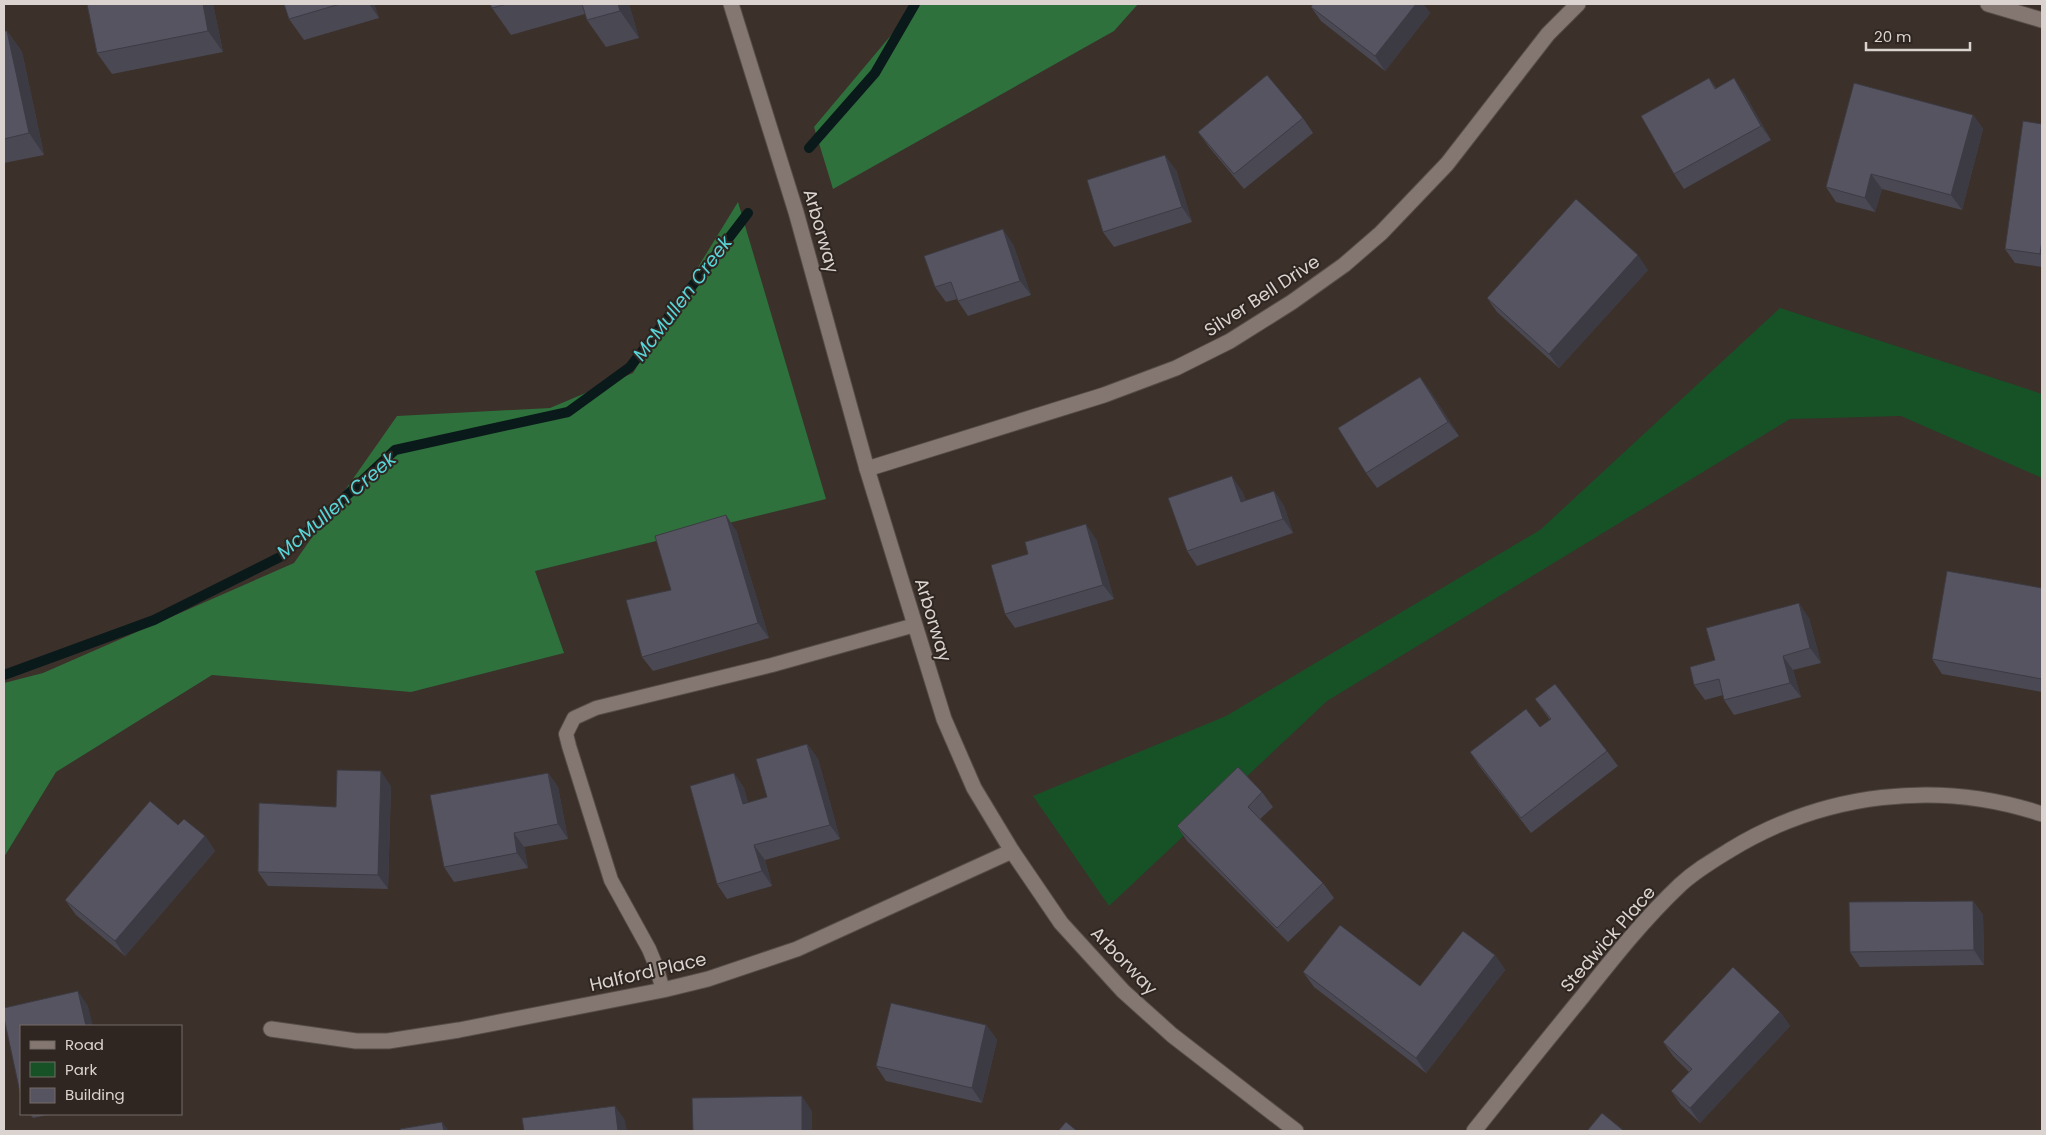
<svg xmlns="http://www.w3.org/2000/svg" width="2046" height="1135" font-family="Poppins,sans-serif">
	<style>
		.green { fill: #175226 }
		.forest { fill: #2e713c }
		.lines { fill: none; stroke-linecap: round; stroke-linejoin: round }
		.stream { stroke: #0a1a1a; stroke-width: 10 }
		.service-casing { stroke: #564c48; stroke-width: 16 }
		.minor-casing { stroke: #564c48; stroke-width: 17 }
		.service { stroke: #847771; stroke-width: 14 }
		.minor { stroke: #847771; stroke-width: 15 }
		.wall { fill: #4a4853 }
		.shaded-wall { fill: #3c3b43 }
		.building { fill: #565460; stroke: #3c3b43 }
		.labels { text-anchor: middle; stroke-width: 4; stroke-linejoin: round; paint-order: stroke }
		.street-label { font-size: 18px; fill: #dad3cf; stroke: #302621 }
		.water-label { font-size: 19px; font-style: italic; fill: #58d5d8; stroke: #302621 }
	</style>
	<rect width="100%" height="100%" fill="#3b302a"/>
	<path class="green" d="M1780,308L2042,394V478L1901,416L1790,419L1327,701L1109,906L1033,796L1226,716L1540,530Z"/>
	<g class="forest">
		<path d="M912,4H1138L1114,31L833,189L814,127L903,21Z"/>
		<path d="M738,202L826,499L535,571L564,653L411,692L212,675L56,772L4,857V683L43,673L294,563L397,416L550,408L633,373Z"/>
	</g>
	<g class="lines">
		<g class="stream">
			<path d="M809,148L875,73L915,4"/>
			<path d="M4,675L154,620L282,556L395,450L568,412L630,367L748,213"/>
		</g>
		<defs>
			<path id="service" d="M663,990L656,966L649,949L611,880L569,746L566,734L574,718L596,708L772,665L915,625"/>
			<g id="minor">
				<path d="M731,4L796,212L867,469L944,719L974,788L1012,851L1061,923L1123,991L1172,1035L1296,1131"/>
				<path d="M1988,4L2042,20"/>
				<path d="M867,469L1104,395L1176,368L1230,341L1292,302L1344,265L1381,233L1447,164L1548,34L1578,4"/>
				<path d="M271,1029L356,1041H388L459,1030L663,990L708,979L797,949L1012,851"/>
				<path d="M1474,1131C1510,1086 1546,1041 1583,996C1614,957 1644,919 1680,885C1695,871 1712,861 1730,850C1823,793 1938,779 2042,814"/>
			</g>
		</defs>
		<use href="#service" class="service-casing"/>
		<use href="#minor" class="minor-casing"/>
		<use href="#service" class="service"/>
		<use href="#minor" class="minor"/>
	</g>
	<g class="wall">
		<path d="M87,4H213L223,52L112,74L97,53Z"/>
		<path d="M284,4H374L379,18L304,40L289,19Z"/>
		<path d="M490,4H629L639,38L606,47L587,20L585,14L511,35L492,8Z"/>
		<path d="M1313,4H1423L1430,13L1385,71L1321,21L1311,7Z"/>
		<path d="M4,31H7L22,52L44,155L4,163Z"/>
		<path d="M1709,78L1716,88L1744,93L1771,140L1684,189L1674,174Z"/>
		<path d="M1973,115L1983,129L1962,210L1882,189L1875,212L1836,202L1826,187Z"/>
		<path d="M1303,118L1313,133L1244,189L1209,147L1198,132Z"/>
		<path d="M2042,124V267L2015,263L2005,249Z"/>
		<path d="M1176,170L1192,222L1114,247L1103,232Z"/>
		<path d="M1013,244L1031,295L968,316L958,301L957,299L946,302L935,287Z"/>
		<path d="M1648,270L1559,368L1497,312L1487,298Z"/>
		<path d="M1420,377L1430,391L1459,436L1377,488L1366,473Z"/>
		<path d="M1242,491L1246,501L1274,491L1284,506L1293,533L1197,566L1187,551Z"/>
		<path d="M736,530L769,638L653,671L642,657L671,590Z"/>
		<path d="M1096,539L1114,599L1015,628L1005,614Z"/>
		<path d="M2042,588V692L1942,674L1932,659Z"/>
		<path d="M1809,618L1821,663L1793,670L1801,697L1734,715L1724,700L1723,695L1705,700L1694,685L1715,660Z"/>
		<path d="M1535,699L1607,751L1618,766L1531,833L1480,767L1470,752L1540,727L1550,720Z"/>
		<path d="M807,744L818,759L840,839L765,860L772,886L727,899L717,884L734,773L744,788L748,803L767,797Z"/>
		<path d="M548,773L558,787L568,839L524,847L528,868L454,882L444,867Z"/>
		<path d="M391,786L388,889L268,886L258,872L336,807Z"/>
		<path d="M1262,792L1273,807L1260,819L1323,883L1334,898L1288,942L1187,841L1177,826Z"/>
		<path d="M178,825L205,836L215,851L125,956L76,915L65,900Z"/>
		<path d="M1973,901L1983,915L1984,965L1860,967L1850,952Z"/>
		<path d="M1495,955L1505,970L1426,1073L1314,987L1303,972L1420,986Z"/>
		<path d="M1780,1012L1790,1026L1700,1123L1681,1105L1671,1091L1689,1072L1673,1056L1663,1042Z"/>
		<path d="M986,1025L997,1040L982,1103L886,1081L876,1066Z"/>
		<path d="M30,1114H52L33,1118Z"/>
	</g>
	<g class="shaded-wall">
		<path d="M203,4H213L223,52L208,31Z"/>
		<path d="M369,4H374L379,18Z"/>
		<path d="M618,4H629L639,38L620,11Z"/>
		<path d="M1416,4H1423L1430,13L1385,71L1375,56Z"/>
		<path d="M7,31L22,52L44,155L29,133Z"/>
		<path d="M1734,78L1744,93L1771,140L1761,126Z"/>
		<path d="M1973,115L1983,129L1962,210L1951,195Z"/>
		<path d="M1165,155L1176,170L1192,222L1182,207Z"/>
		<path d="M1871,174L1882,189L1875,212L1865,198Z"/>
		<path d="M1003,229L1013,244L1031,295L1020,281Z"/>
		<path d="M2042,240V257L2040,254Z"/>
		<path d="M1638,255L1648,270L1559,368L1549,354Z"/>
		<path d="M1420,377L1430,391L1459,436L1448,422Z"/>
		<path d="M1232,476L1242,491L1251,517L1241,502Z"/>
		<path d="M1274,491L1284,506L1293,533L1283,519Z"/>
		<path d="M726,515L736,530L769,638L758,623Z"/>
		<path d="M1086,524L1096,539L1114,599L1103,585Z"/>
		<path d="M1799,603L1809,618L1821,663L1810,648Z"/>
		<path d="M1783,656L1793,670L1801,697L1790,683Z"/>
		<path d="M807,744L818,759L840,839L830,825Z"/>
		<path d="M381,771L391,786L388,889L378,875Z"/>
		<path d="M548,773L558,787L568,839L558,824Z"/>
		<path d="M734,773L744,788L753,819L743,804Z"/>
		<path d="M514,833L524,847L528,868L517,853Z"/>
		<path d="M205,836L215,851L125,956L115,941Z"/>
		<path d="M754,845L765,860L772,886L762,871Z"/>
		<path d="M1973,901L1983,915L1984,965L1974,950Z"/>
		<path d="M1495,955L1505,970L1426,1073L1416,1058Z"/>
		<path d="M78,991L88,1006L93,1026H86Z"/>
		<path d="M1780,1012L1790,1026L1700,1123L1690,1108Z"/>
		<path d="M986,1025L997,1040L982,1103L972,1088Z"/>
		<path d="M802,1096L812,1111V1131H802Z"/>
		<path d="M615,1106L625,1120L627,1131H618Z"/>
		<path d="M442,1122L449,1131H444Z"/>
	</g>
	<g class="building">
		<path d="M87,4H203L208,31L97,53Z"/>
		<path d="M284,4H340L289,19Z"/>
		<path d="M490,4H507L492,8Z"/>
		<path d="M582,4H618L620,11L587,20Z"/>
		<path d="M1313,4H1416L1375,56L1311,7Z"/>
		<path d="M4,31H7L29,133L4,139Z"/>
		<path d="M1267,75L1303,118L1234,174L1198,132Z"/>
		<path d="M1709,78L1715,89L1734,78L1761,126L1674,174L1641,116Z"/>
		<path d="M1854,83L1973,115L1951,195L1871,174L1865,198L1826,187Z"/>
		<path d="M2023,121L2042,124V240L2040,254L2005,249Z"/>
		<path d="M1165,155L1182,207L1103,232L1087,180Z"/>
		<path d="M1576,199L1638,255L1549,354L1487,298Z"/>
		<path d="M1003,229L1020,281L958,301L951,282L935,287L924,256Z"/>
		<path d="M1420,377L1448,422L1366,473L1338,428Z"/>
		<path d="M1232,476L1241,502L1274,491L1283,519L1187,551L1168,498Z"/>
		<path d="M726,515L758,623L642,657L626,600L671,590L655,536Z"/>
		<path d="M1086,524L1103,585L1005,614L991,565L1028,554L1025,542Z"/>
		<path d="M1947,571L2042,588V679L1932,659Z"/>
		<path d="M1799,603L1810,648L1783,656L1790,683L1724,700L1719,679L1694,685L1690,667L1715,660L1706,628Z"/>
		<path d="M1555,684L1607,751L1521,818L1470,752L1526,709L1540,727L1551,719L1535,699Z"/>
		<path d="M807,744L830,825L754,845L762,871L717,884L690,786L734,773L743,804L767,797L756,759Z"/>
		<path d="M1238,767L1262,792L1248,807L1323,883L1277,928L1177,826Z"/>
		<path d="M337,770L381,771L378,875L258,872L259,803L336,807Z"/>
		<path d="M548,773L558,824L514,833L517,853L444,867L430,795Z"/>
		<path d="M150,801L178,825L184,819L205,836L115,941L65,900Z"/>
		<path d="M1973,901L1974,950L1850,952L1849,902Z"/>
		<path d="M1340,925L1420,986L1463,931L1495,955L1416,1058L1303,972Z"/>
		<path d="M1733,967L1780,1012L1690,1108L1671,1091L1692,1069L1663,1042Z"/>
		<path d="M78,991L86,1026H21V1097L4,1018V1008Z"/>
		<path d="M891,1003L986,1025L972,1088L876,1066Z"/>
		<path d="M802,1096V1131H693L692,1098Z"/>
		<path d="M615,1106L618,1131H524L522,1118Z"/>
		<path d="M1602,1113L1624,1131H1587Z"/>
		<path d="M442,1122L444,1131H401L400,1129Z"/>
		<path d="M1066,1122L1077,1131H1058Z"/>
	</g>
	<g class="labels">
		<g class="street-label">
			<text transform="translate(821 231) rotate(74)" y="6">Arborway</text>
			<text transform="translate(1262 296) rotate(-33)" y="6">Silver Bell Drive</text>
			<text transform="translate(933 620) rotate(73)" y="6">Arborway</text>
			<text transform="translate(1608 939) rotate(-49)" y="6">Stedwick Place</text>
			<text transform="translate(1124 961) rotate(46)" y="6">Arborway</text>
			<text transform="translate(648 972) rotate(-13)" y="6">Halford Place</text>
		</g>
		<g class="water-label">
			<text transform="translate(682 298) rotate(-53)" y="7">McMullen Creek</text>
			<text transform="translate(336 505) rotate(-41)" y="7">McMullen Creek</text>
		</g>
	</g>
	<rect width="2046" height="1135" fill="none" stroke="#dad3cf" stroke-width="10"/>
	<rect x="20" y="1025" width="162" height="90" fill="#302621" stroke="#746b67"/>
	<rect x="30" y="1041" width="25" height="8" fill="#847771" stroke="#746b67"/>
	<text x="65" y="1050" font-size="15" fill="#dad3cf">Road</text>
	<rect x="30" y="1062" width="25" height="15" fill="#175226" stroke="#746b67"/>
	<text x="65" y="1075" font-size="15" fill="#dad3cf">Park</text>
	<rect x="30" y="1088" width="25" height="15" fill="#565460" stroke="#746b67"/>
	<text x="65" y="1100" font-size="15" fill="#dad3cf">Building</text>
	<path d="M1866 42v8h104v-8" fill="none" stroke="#dad3cf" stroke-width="2.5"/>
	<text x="1874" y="42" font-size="15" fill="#dad3cf" stroke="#302621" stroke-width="4" paint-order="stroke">20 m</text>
</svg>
